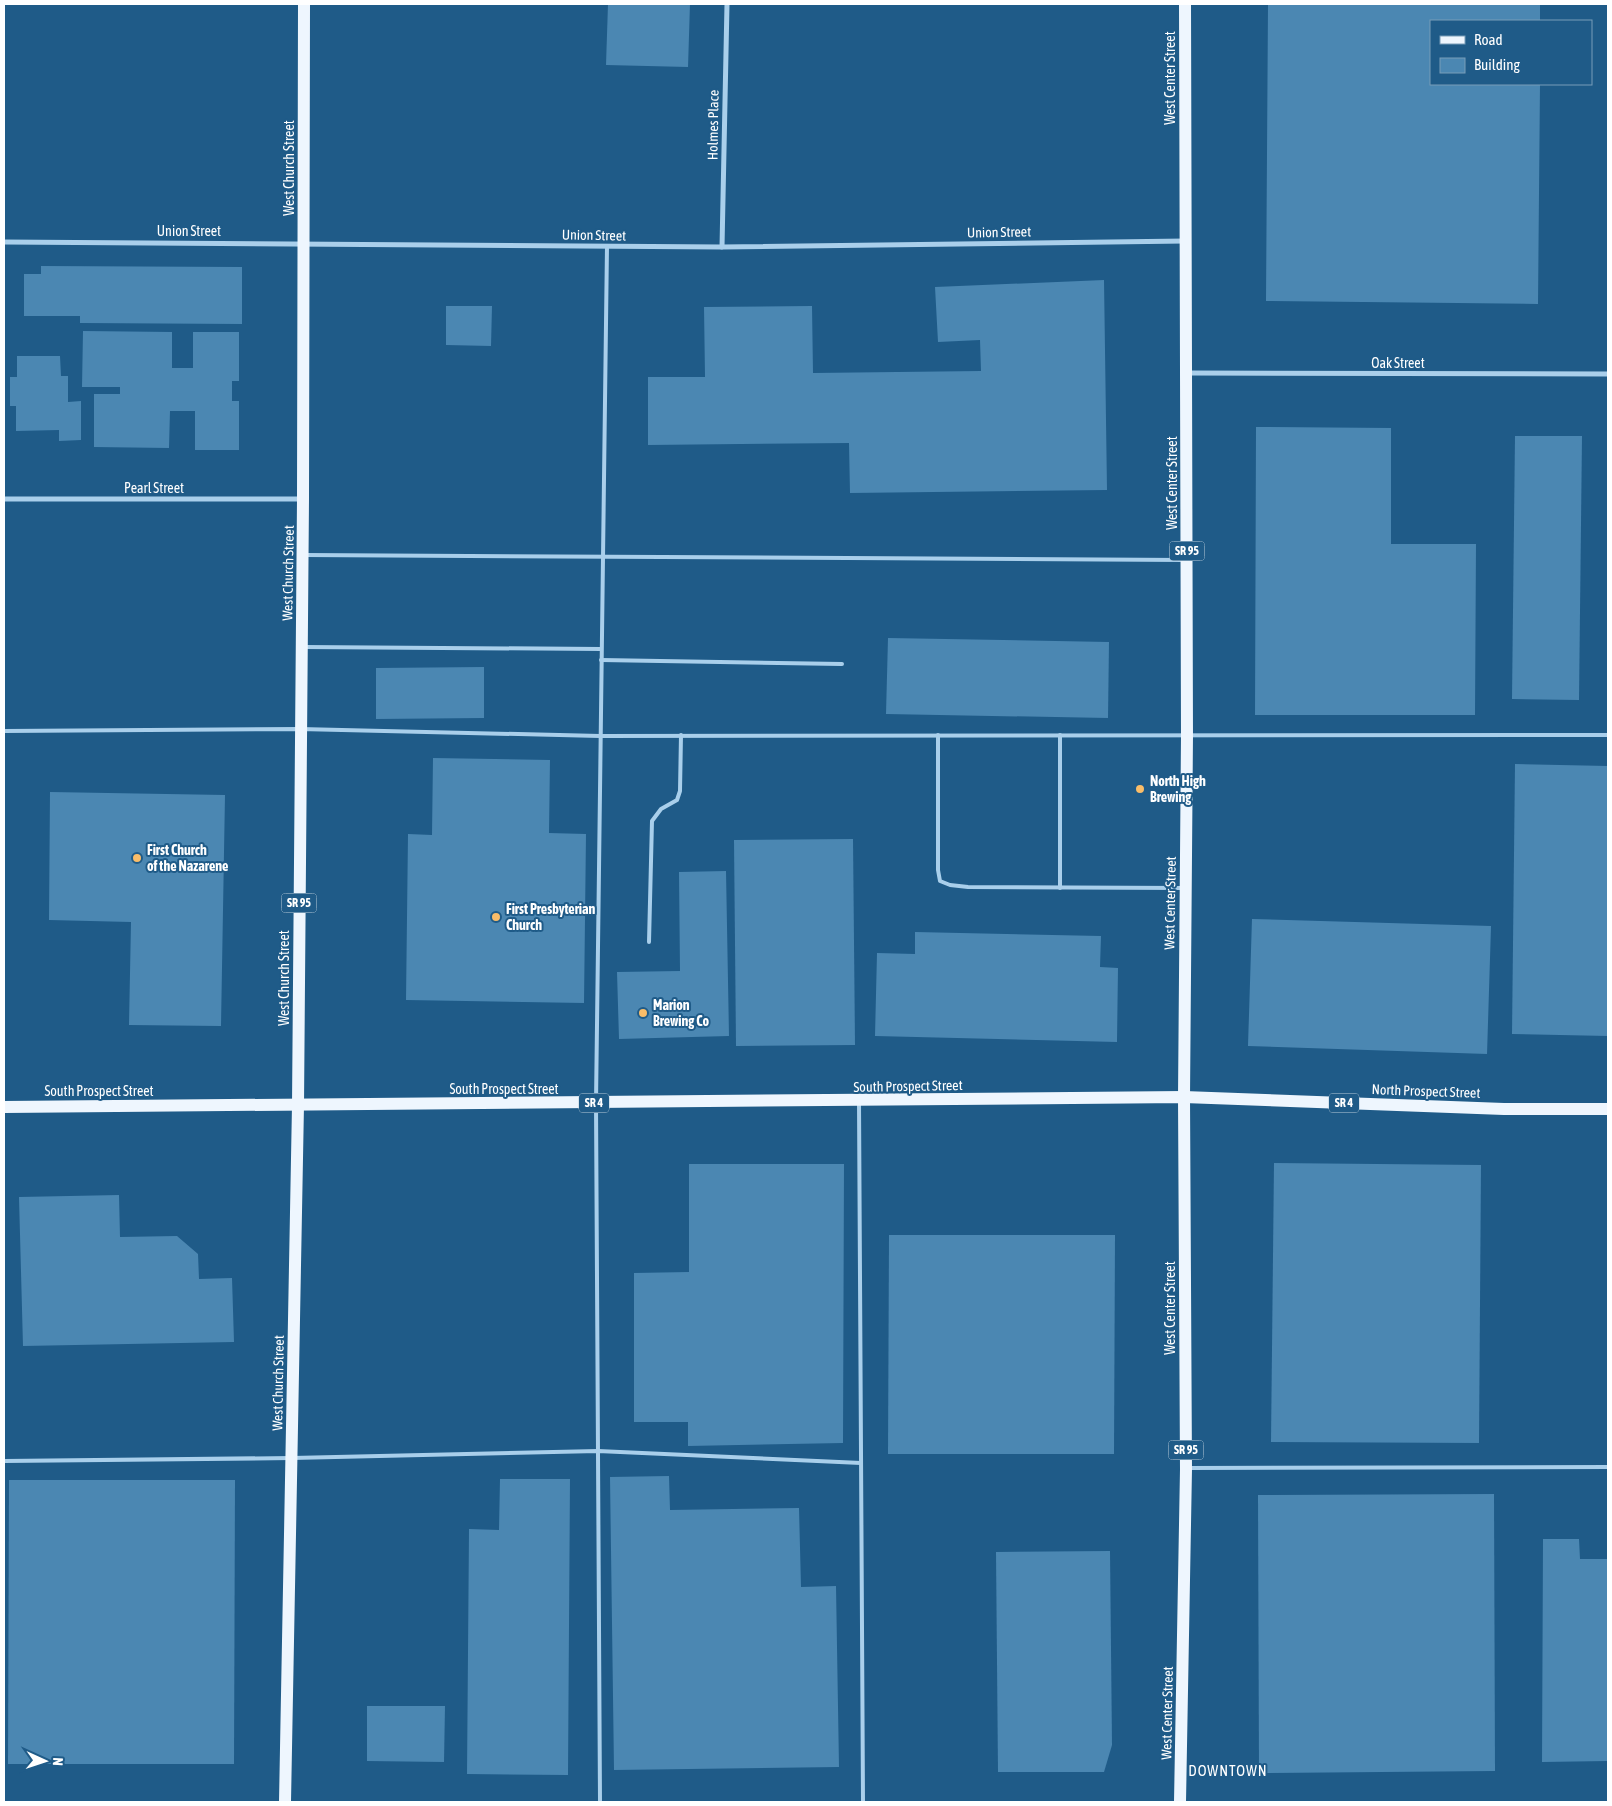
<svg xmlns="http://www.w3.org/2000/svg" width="1612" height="1806" font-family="'Asap Condensed',sans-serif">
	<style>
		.building { fill: #4b87b2 }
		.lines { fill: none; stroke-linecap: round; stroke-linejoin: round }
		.service { stroke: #a9cfeb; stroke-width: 4 }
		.minor { stroke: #a9cfeb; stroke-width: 5 }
		.primary { stroke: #eef6fe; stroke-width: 12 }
		.poi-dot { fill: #f9bd69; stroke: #1f5b88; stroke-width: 2 }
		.labels { text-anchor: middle; stroke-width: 4; stroke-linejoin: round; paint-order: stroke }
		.shield { fill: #1f5b88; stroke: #bccedb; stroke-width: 1 }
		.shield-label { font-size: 12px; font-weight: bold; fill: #fff }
		.street-label { font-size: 14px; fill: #fff; stroke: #1f5b88 }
		.poi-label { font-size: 14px; font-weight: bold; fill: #fff; stroke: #1f5b88; text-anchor: start }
		.neighbourhood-label { font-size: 15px; letter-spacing: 1px; fill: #fff; stroke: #1f5b88 }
	</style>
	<rect width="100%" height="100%" fill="#1f5b88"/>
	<g class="building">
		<path d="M608,4H690L688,67L606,65Z"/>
		<path d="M1268,4H1540V21H1431V84H1540L1538,304L1266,301Z"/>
		<path d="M41,266L242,267V324L80,323V316H24V274H41Z"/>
		<path d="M1104,280L1107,490L850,493L849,443L648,445V377H705L704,307L812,306L813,373L981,371L980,340L938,342L935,287Z"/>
		<path d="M446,306H492L491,346L446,345Z"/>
		<path d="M83,331L172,332V368H193V332H239V381H232V401H239V450H195V411H170L169,448L94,447V394H120V387H82Z"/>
		<path d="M17,356H60L61,376H68V402L81,401V440L59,441V430L16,431V406H10V377H17Z"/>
		<path d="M1256,427L1391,428V544H1476L1475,715H1255Z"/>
		<path d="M1515,436H1582L1579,700L1512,699Z"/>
		<path d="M888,638L1109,642L1108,718L886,714Z"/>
		<path d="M484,667V718L376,719V668Z"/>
		<path d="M433,758L550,760L549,833L586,834L584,1003L406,1000L408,834L432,835Z"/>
		<path d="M1515,764L1608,766V1036L1512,1034Z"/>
		<path d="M50,792L225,795L221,1026L129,1025L131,922L49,920Z"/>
		<path d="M853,839L855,1045L736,1046L734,840Z"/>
		<path d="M726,871L729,1036L619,1039L617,972L680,971L679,872Z"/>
		<path d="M1252,919L1491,926L1487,1054L1248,1046Z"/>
		<path d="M915,932L1101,936L1100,967L1118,968L1117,1042L875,1036L877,953L915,954Z"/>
		<path d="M1274,1163L1481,1165L1479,1443L1271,1442Z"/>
		<path d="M689,1164H844L843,1443L688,1446V1422H634V1273L689,1272Z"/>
		<path d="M119,1195L120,1237L177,1236L198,1254L199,1279L232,1278L234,1342L23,1346L19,1197Z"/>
		<path d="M889,1235H1115L1114,1454H888Z"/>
		<path d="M669,1476L670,1510L799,1508L801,1587L836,1586L839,1767L614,1770L610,1477Z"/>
		<path d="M500,1479H570L568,1775L467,1774L469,1529L499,1530Z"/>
		<path d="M9,1480H235L234,1764H8Z"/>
		<path d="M1494,1494L1495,1771L1259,1773L1258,1495Z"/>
		<path d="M1543,1539H1579L1580,1559H1608V1761L1542,1762Z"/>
		<path d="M1110,1551L1112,1745L1104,1772H998L996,1552Z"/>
		<path d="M367,1706H445L444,1762L367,1761Z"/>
	</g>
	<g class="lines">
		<g class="service">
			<path d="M304,555L1184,560"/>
			<path d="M304,647L601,649"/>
			<path d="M601,660L842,664"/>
			<path d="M4,731L300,729L600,736L1608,735"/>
			<path d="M938,735V870L940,881L950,885L968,887L1183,888"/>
			<path d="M1060,888V735"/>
			<path d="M649,942L652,821L661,809L677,800L680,791L681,735"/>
			<path d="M859,1102L863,1802"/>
			<path d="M4,1461L292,1458L598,1451L861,1463"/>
			<path d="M1188,1468L1608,1467"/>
			<path d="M600,1802L596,1103L607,246"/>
		</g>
		<g class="minor">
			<path d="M4,242L722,247L1185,241"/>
			<path d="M722,247L727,4"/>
			<path d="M1187,373L1608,374"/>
			<path d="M4,499H303"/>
		</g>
		<g class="primary">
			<path d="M4,1107L1184,1097L1504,1109H1608"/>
			<path d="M285,1802L298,1105L303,499L304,4"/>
			<path d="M1180,1802L1186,1469L1184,1097L1187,735L1185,4"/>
		</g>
	</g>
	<g class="poi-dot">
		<circle cx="1140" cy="789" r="5"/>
		<circle cx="137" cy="858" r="5"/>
		<circle cx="496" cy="917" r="5"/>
		<circle cx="643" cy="1013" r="5"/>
	</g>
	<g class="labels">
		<g class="shield">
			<rect x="1169.5" y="541.5" width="35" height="19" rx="4"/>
			<rect x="281.5" y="893.5" width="35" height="19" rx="4"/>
			<rect x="579" y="1093.5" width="30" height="19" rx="4"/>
			<rect x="1329" y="1093.5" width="30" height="19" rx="4"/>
			<rect x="1168.5" y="1440.5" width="35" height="19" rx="4"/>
		</g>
		<g class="shield-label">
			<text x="1187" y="555">SR 95</text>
			<text x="299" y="907">SR 95</text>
			<text x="594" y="1107">SR 4</text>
			<text x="1344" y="1107">SR 4</text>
			<text x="1186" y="1454">SR 95</text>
		</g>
		<g class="street-label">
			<text transform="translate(1170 78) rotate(-90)" y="5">West Center Street</text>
			<text transform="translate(713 125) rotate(-89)" y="5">Holmes Place</text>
			<text transform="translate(289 168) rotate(-90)" y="5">West Church Street</text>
			<text x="189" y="236">Union Street</text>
			<text transform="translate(999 232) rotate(-1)" y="5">Union Street</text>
			<text transform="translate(594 235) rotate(1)" y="5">Union Street</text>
			<text x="1398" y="368">Oak Street</text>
			<text transform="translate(1172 483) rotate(-90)" y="5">West Center Street</text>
			<text x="154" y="493">Pearl Street</text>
			<text transform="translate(288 573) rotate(-89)" y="5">West Church Street</text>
			<text transform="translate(1170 903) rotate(-89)" y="5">West Center Street</text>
			<text transform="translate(284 978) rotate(-90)" y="5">West Church Street</text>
			<text transform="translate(908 1086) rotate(-1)" y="5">South Prospect Street</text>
			<text x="504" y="1094">South Prospect Street</text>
			<text x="99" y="1096">South Prospect Street</text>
			<text transform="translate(1426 1091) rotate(2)" y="5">North Prospect Street</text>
			<text transform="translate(1170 1308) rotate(-90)" y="5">West Center Street</text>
			<text transform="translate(278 1383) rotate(-89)" y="5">West Church Street</text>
			<text transform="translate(1167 1713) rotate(-89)" y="5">West Center Street</text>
		</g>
		<g class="poi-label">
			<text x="1150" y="786">North High<tspan x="1150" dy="16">Brewing</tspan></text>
			<text x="147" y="855">First Church<tspan x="147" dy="16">of the Nazarene</tspan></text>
			<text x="506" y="914">First Presbyterian<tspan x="506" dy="16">Church</tspan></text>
			<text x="653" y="1010">Marion<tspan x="653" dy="16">Brewing Co</tspan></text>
		</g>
		<g class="neighbourhood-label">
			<text x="1228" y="1776">DOWNTOWN</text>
		</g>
	</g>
	<rect width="1612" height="1806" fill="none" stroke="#ffffff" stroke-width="10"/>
	<rect x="1430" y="20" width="162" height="65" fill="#1f5b88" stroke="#799db8"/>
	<rect x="1440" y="36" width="25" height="8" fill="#eef6fe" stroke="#799db8"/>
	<text x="1474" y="45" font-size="15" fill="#ffffff">Road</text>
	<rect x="1440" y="58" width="25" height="15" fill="#4b87b2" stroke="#799db8"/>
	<text x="1474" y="70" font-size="15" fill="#ffffff">Building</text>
	<g transform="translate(45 1761) rotate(93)" stroke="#1f5b88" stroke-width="4" paint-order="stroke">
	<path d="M0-4L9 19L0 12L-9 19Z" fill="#ffffff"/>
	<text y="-8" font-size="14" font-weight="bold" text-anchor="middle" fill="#ffffff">N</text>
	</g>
</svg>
